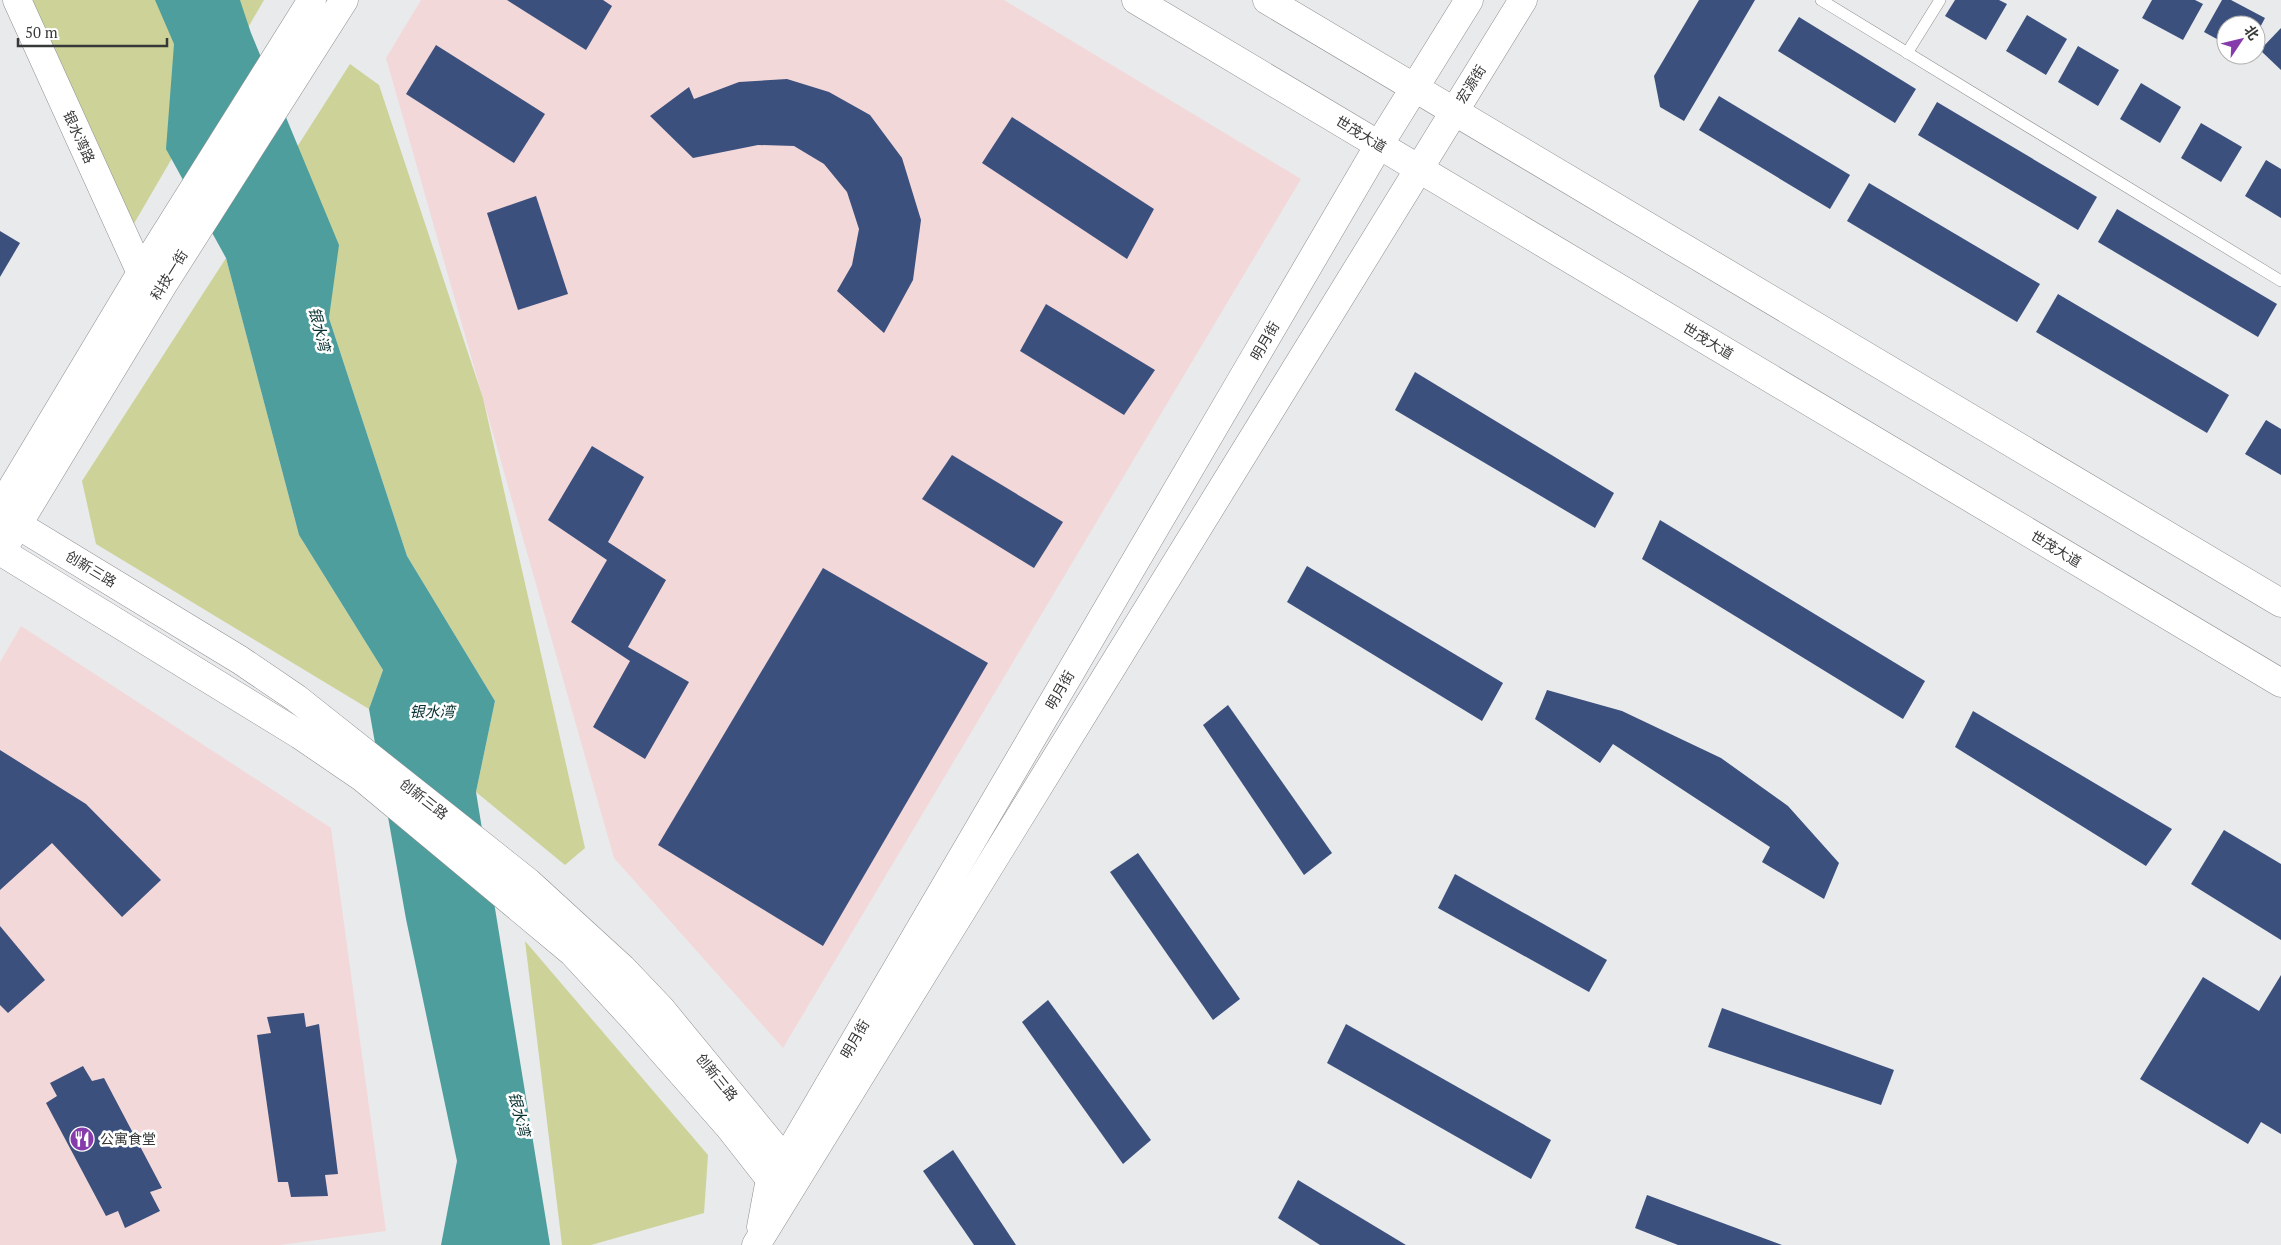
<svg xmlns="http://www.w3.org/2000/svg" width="2281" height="1245" font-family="'PT Serif','Noto Sans SC',serif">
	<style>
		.commercial { fill: #f3d8da }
		.green { fill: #cdd398 }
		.water { fill: #4e9e9e }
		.building { fill: #3c507d }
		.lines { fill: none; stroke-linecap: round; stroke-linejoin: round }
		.lane-casing { stroke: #8e8f91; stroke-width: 12 }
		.secondary-casing { stroke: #8e8f91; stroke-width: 29 }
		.primary-casing { stroke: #8e8f91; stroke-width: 29 }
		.lane { stroke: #fff; stroke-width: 11 }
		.secondary { stroke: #fff; stroke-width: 28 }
		.primary { stroke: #fff; stroke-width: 28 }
		.labels { text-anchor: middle; stroke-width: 5; stroke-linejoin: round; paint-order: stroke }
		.street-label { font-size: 14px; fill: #373838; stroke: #fff }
		.poi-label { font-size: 14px; fill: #373838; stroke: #fff; text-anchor: start }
		.water-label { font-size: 15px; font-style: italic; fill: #073030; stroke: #fff }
	</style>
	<rect width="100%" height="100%" fill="#e9eaec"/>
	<g class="commercial">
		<path d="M421,0H1004L1301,179L783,1048L614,858L386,58Z"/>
		<path d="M21,626L331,828L386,1231L280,1245H0V662Z"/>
	</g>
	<g class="green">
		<path d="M32,0H264L132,227Z"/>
		<path d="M350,64L379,85L483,398L585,848L565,865L476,792L495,701L407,556L329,318L338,245L297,147Z"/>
		<path d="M226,258L299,535L383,670L369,709L96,544L82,481Z"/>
		<path d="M525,941L708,1155L704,1213L591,1245H562Z"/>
	</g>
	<path class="water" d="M155,0H240L251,33L339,245L329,318L407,556L495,701L476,792L550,1245H441L457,1161L406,919L369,709L383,670L299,535L226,258L166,149L174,44Z"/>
	<g class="building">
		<path d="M507,0H603L612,6L586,50Z"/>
		<path d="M1699,0H1755L1684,121L1660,107L1654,76Z"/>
		<path d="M1955,0H1999L2007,4L1986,40L1945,16Z"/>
		<path d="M2152,0H2195L2203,4L2183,40L2142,18Z"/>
		<path d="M2222,0H2231L2265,18L2256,35V25H2226V44L2204,32Z"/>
		<path d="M2027,15L2067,39L2046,75L2006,51Z"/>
		<path d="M1799,17L1916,89L1895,123L1778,51Z"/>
		<path d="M2281,28V70L2260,50Z"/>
		<path d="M436,45L545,114L514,163L406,94Z"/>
		<path d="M2078,46L2119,70L2098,106L2058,82Z"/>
		<path d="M787,79L829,92L870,115L902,158L921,220L913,280L884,333L837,291L852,265L859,229L847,192L824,164L794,146L758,145L693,158L650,116L689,87L694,99L739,82Z"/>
		<path d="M2141,83L2181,107L2160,143L2120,119Z"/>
		<path d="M1719,96L1850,175L1830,209L1699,130Z"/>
		<path d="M1937,102L2097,197L2078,230L1918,135Z"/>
		<path d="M1012,117L1154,209L1127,259L982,163Z"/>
		<path d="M2201,123L2242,147L2221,182L2181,158Z"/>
		<path d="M2266,160L2281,169V218L2245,196Z"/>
		<path d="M1869,183L2040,284L2017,322L1847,221Z"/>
		<path d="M536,196L568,294L518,310L487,213Z"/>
		<path d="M2117,209L2277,304L2258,337L2098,242Z"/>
		<path d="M0,231L20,243L0,277Z"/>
		<path d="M2058,294L2229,395L2207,433L2036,332Z"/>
		<path d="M1046,304L1155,370L1124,415L1020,351Z"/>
		<path d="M1415,372L1614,493L1595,528L1395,410Z"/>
		<path d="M2266,420L2281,429V475L2245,454Z"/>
		<path d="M592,446L644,477L608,542L666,580L628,647L689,682L645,759L593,727L630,661L571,622L607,560L548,520Z"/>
		<path d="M952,455L1063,522L1034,568L922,499Z"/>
		<path d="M1660,520L1925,681L1903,719L1642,559Z"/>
		<path d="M1307,566L1503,683L1482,721L1287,602Z"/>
		<path d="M823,568L988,663L823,946L658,845Z"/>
		<path d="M1547,690L1622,711L1721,758L1788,806L1839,863L1824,899L1762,862L1770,847L1613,744L1600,763L1535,719Z"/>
		<path d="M1228,705L1332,853L1304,875L1203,725Z"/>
		<path d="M1973,711L2172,829L2146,866L1955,747Z"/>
		<path d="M0,750L86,804L161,880L122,917L52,843L0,890Z"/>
		<path d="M2224,830L2281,864V940L2191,884Z"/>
		<path d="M1138,853L1240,999L1213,1020L1110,872Z"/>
		<path d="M1455,874L1607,960L1589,992L1438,908Z"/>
		<path d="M0,926L45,980L8,1013L0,1005Z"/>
		<path d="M2281,975V1134L2261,1122L2248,1144L2140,1079L2203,977L2259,1011Z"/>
		<path d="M1048,1000L1151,1140L1123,1164L1022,1022Z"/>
		<path d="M1722,1008L1894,1070L1881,1105L1708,1047Z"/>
		<path d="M304,1013L306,1027L319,1024L338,1174L325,1175L328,1196L291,1197L288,1182H278L257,1035L271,1033L267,1017Z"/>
		<path d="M1346,1024L1551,1140L1531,1179L1327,1063Z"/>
		<path d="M83,1066L92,1081L104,1078L162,1188L150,1192L160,1211L125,1228L118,1211L106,1216L46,1103L57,1096L50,1083Z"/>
		<path d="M953,1150L1016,1245H974L923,1171Z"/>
		<path d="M1298,1180L1406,1245H1320L1278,1218Z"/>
		<path d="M1647,1195L1782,1245H1678L1635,1228Z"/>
	</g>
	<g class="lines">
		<defs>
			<g id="lane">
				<path d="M1821,0L2281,281"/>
				<path d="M1907,53L1940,0"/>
			</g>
			<g id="secondary">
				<path d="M17,0L141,273"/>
				<path d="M0,508L144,268L312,0"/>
				<path d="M0,514L240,660L296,698L528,882L622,968L661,1009L785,1160"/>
				<path d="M9,539L164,283L344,0"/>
				<path d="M0,551L300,735L363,778L572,952L635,1020L730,1128L770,1179"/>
				<path d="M761,1227L770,1179L785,1160L1379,145L1469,0"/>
				<path d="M756,1245L1523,0"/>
			</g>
			<g id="primary">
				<path d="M1136,0L2281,683"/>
				<path d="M1267,0L2281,603"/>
			</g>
		</defs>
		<use href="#lane" class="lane-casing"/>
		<use href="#secondary" class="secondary-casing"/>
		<use href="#primary" class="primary-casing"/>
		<use href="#lane" class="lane"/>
		<use href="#secondary" class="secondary"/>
		<use href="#primary" class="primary"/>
	</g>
	<defs>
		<symbol id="restaurant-disc" viewBox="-11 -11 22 22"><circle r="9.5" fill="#863bad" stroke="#fff"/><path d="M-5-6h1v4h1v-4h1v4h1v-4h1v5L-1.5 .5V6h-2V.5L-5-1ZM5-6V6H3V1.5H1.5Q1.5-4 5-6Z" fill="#fff"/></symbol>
	</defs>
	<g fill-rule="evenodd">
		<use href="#restaurant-disc" x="68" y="1125" width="28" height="28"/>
	</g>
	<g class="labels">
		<g class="street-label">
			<text transform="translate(1471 84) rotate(-58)" y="5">宏源街</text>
			<text transform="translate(1361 134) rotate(31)" y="5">世茂大道</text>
			<text transform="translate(79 137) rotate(66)" y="5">银水湾路</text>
			<text transform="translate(169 275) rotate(-58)" y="5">科技一街</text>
			<text transform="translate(1265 341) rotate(-60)" y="5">明月街</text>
			<text transform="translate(1708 341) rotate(31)" y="5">世茂大道</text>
			<text transform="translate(2056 549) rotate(31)" y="5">世茂大道</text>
			<text transform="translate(91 569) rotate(31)" y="5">创新三路</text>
			<text transform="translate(1060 690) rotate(-60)" y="5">明月街</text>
			<text transform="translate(424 799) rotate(38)" y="5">创新三路</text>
			<text transform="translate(855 1039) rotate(-60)" y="5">明月街</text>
			<text transform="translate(717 1077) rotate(51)" y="5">创新三路</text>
		</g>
		<g class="poi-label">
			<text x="100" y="1144">公寓食堂</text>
		</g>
		<g class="water-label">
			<text transform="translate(319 329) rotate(76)" y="5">银水湾</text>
			<text x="432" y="717">银水湾</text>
			<text transform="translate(519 1114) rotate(76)" y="5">银水湾</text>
		</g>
	</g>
	<g transform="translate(2241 40) rotate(55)"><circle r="24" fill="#ffffff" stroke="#afafaf"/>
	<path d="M0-4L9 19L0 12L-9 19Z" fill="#863bad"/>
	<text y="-8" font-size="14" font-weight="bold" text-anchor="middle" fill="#373838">北</text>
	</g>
	<path d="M18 38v8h149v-8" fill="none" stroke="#373838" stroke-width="2.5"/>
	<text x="25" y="38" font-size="15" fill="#373838" stroke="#ffffff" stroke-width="4" paint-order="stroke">50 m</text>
</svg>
